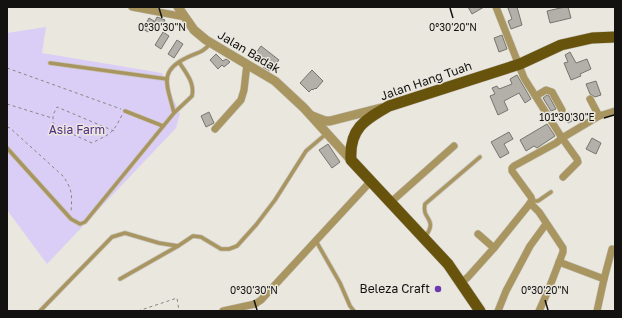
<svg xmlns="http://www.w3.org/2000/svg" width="622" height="318" font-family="'Golos Text',sans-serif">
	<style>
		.green { fill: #dbcef6 }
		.building { fill: #b3b0a9; stroke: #77756e }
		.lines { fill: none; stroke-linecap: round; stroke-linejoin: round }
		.service-casing { stroke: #c8c5be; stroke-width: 5 }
		.minor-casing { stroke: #c8c5be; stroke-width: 8 }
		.tertiary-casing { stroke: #c8c5be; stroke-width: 10 }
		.primary-casing { stroke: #c8c5be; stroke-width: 12 }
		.path { stroke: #888681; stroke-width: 1; stroke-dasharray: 3 3; stroke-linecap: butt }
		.service { stroke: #a9955f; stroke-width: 3.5 }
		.minor { stroke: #a9955f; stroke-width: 7 }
		.tertiary { stroke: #a9955f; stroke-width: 9 }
		.primary { stroke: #68530d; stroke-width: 11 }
		.ticks { fill: none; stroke: #131210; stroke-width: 1.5 }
		.poi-dot { fill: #6d38af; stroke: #eae7df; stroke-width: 1.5 }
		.labels { text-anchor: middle; stroke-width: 3; stroke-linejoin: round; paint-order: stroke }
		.street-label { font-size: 12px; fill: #131210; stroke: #eae7df }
		.park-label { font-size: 12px; fill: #522d83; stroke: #eae7df }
		.poi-label { font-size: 12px; fill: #131210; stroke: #eae7df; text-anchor: end }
		.ticks-label { font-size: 10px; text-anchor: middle; fill: #131210; stroke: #eae7df; stroke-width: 3; stroke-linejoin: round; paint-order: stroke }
	</style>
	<rect width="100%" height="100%" fill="#eae7df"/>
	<path class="green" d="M46,27L42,53L162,73L180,114L176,128L47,264L7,210V33Z"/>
	<g class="building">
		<path d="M468,7H484L472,14Z"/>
		<path d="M511,7H517L522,25L511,29L508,21L512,19L508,8Z"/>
		<path d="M565,7H568L571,18L550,23L547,11Z"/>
		<path d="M157,17L165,20L162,26L154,23Z"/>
		<path d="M149,18L154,21L148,32L143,29Z"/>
		<path d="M163,32L169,36L161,49L155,45Z"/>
		<path d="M502,35L507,49L499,52L494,38Z"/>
		<path d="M177,40L183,44L174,58L168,54Z"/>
		<path d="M261,46L279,60L270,71L263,67L267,62L256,53Z"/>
		<path d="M570,52L576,63L587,59L591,69L580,74L581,76L571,80L564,63L568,62L565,55Z"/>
		<path d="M216,54L223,61L226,59L230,62L224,67L222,65L218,69L210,60Z"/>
		<path d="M312,70L323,81L316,89L315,88L313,90L312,89L309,92L300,83Z"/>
		<path d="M517,75L531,99L525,103L519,93L504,101L508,110L498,115L490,96L495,94L492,88L497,86L499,89L512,84L510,79Z"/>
		<path d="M596,81L601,95L595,97L590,94L586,84Z"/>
		<path d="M547,95L549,96L556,109L551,111L543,98Z"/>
		<path d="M209,112L214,123L206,127L201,116Z"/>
		<path d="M569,112L574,120L568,123L564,115Z"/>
		<path d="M547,124L555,136L537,148L534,146L526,151L520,140Z"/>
		<path d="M509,132L513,139L504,144L509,153L500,158L491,142Z"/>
		<path d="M592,138L601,143L596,154L586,149Z"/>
		<path d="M328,144L340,162L332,168L319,150Z"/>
	</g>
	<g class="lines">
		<defs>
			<g id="service">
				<path d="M50,63L167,79"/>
				<path d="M125,111L163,126"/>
				<path d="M174,113C168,87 157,72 186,58C197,52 201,54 210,44"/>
				<path d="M7,148L71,219L80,224L85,222L174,113L192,96C195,83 186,73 179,62"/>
				<path d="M532,201H538L551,192"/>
				<path d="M425,237C439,218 421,220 425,204L480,157"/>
				<path d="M316,241L340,283L350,306L354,311"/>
				<path d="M120,279L178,246L193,236L201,237L221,249H229L237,246L256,225L275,200L306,151L326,134"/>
				<path d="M40,311L112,237L125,233L159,243L178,246"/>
			</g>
			<g id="minor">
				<path d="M132,7L185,17"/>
				<path d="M536,96L546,90L552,92L562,110"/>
				<path d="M590,99L599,116"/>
				<path d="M215,129L241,100L244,90L247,64"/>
				<path d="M563,177L578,162L577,159L562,138L599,116L615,111"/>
				<path d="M391,202L454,146"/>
				<path d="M530,203L539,212L563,248V252L548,291L539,311"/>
				<path d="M478,234L494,248"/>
				<path d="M559,262L604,279L597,311"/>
				<path d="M604,279L612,249"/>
				<path d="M461,283L468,277L494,248L532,201L531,197L512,171V168L514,166L556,143L562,138L524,78L496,7"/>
				<path d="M223,311L255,304L261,300L371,181"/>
				<path d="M498,311L506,291L530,246L546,224"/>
			</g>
			<g id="tertiary">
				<path d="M178,7L194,30L206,40L275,81L304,108L351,160"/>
				<path d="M312,116L325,121H330L381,108"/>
			</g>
			<path id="primary" d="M480,311L448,264L351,160C349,129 364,120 389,106L520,64L561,45L592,38L615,37"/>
		</defs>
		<use href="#service" class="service-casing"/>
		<use href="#minor" class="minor-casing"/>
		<use href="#tertiary" class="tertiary-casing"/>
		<use href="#primary" class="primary-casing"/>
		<g class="path">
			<path d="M7,68L121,109"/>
			<path d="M7,104L52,118"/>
			<path d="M7,127L10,128L63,176C73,190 72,196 71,212"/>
			<path d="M114,131L57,107L53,115V123L61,129L92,143C111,133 112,135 122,115"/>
			<path d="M138,311L177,298L179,311"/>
		</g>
		<use href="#service" class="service"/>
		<use href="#minor" class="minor"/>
		<use href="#tertiary" class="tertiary"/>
		<use href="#primary" class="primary"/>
	</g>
	<path class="ticks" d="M159,8L162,18M450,8L453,18M604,118L614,115M254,300L257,310M545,300L548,310"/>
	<circle class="poi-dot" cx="438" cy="289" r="4"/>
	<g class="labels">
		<g class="street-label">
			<text transform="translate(249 52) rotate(31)" y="4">Jalan Badak</text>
			<text transform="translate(426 81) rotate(-19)" y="4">Jalan Hang Tuah</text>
		</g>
		<g class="park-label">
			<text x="77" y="134">Asia Farm</text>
		</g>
		<g class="poi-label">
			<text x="430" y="293">Beleza Craft</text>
		</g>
	</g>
	<g class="ticks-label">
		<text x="162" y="31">0°30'30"N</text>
		<text x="453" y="31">0°30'20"N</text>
		<text x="567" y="121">101°30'30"E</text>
		<text x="254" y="294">0°30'30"N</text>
		<text x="545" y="294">0°30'20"N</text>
	</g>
	<rect width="622" height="318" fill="none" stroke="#131210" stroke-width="16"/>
</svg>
